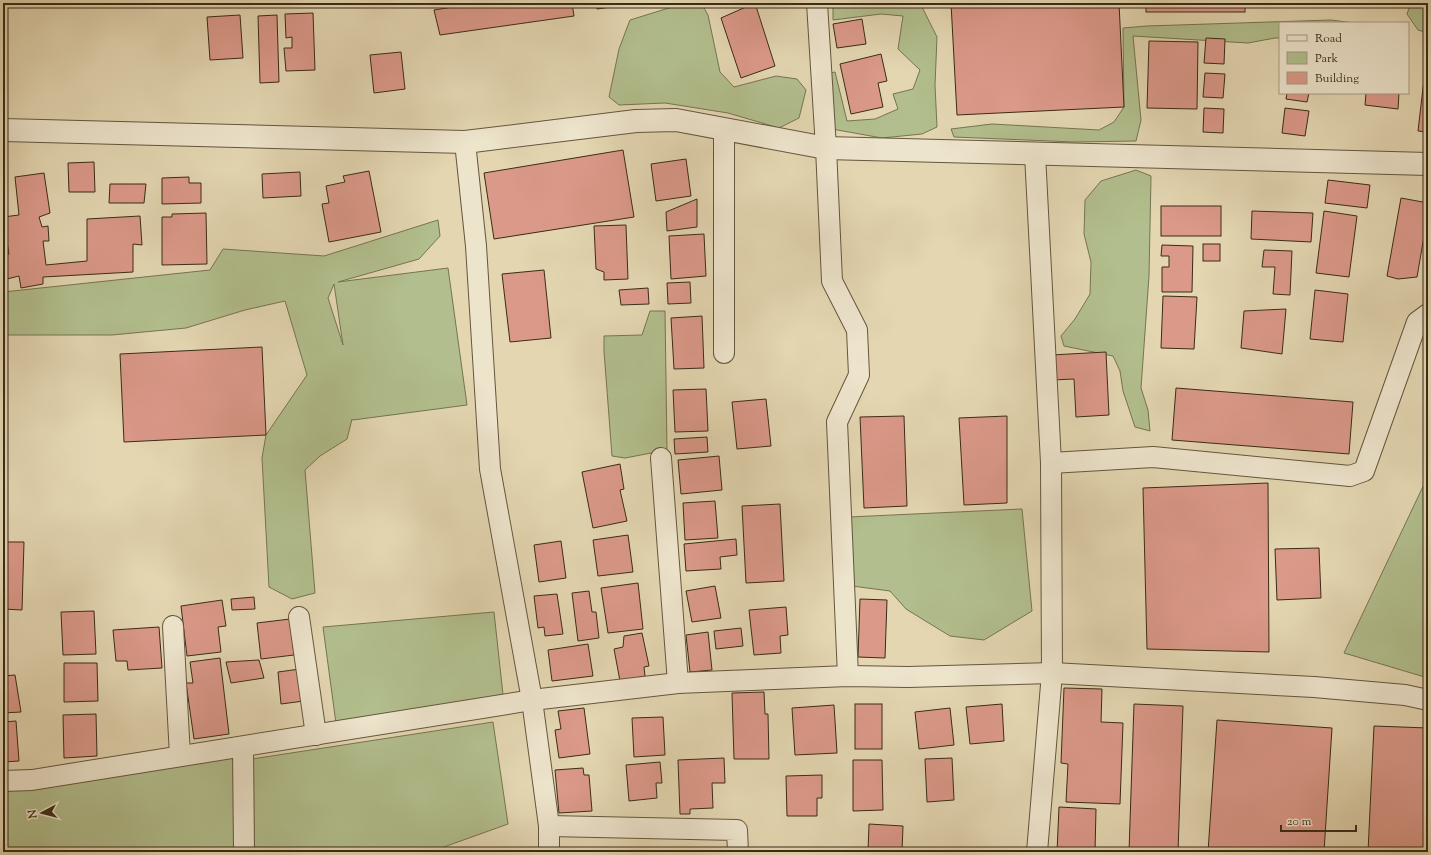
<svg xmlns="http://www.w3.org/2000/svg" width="1431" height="855" font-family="'Sorts Mill Goudy',serif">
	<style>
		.green { fill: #b2be8d; stroke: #767452; fill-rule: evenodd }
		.building { fill: #db9989; stroke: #3b2b16 }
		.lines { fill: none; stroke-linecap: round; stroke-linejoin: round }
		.minor-casing { stroke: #65563d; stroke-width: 22 }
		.tertiary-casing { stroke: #65563d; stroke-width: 24 }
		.minor { stroke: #ede4cc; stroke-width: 20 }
		.tertiary { stroke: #ede4cc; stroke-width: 22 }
	</style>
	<rect width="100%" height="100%" fill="#e3d6b1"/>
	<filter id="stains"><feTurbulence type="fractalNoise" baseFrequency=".005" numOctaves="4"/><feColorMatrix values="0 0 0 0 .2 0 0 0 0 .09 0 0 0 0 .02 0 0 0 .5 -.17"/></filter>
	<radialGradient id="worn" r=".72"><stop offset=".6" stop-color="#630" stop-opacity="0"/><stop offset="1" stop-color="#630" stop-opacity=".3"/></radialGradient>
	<g class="green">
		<path d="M685,3H701L708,15L720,72L734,87L776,76L797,79L806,90L799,118L779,128L728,113L665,103L619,105L609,97L619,49L630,20Z"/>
		<path d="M833,3H920L937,37L935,85L937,127L922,134L882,138L832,129L825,74L835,72L847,121L875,119L898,109L893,94L913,89L920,70L898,49L903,16L881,14L833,20Z"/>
		<path d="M1411,3H1428V33L1418,30L1407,14Z"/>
		<path d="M1331,20L1354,23H1280V38H1275L1248,43L1133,36L1141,120L1136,141L1074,142L954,137L951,129L992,124L1099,130L1114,122L1124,107L1123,28L1147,26Z"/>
		<path d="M1136,170L1151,176L1149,276L1141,388L1148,410L1150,431L1135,427L1123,391L1120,371L1113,356L1064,346L1061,336L1075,319L1090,294L1091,262L1084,234L1085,200L1101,181Z"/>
		<path d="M438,220L440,236L419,259L338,282L448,268L467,405L353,420L352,419L347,439L320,456L305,470L315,593L292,599L269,587L262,458L266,435L307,375L285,301L245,310L186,328L112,335H3V292L210,270L223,249L324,256ZM334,284L343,345L328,298Z"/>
		<path d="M650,311H665L667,450L625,458L612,456L604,351V336L642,335Z"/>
		<path d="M1428,476V678L1344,653Z"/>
		<path d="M1022,509L1032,611L984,640L950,636L906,609L890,591L852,586L849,517Z"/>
		<path d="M494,612L504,704L337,731L323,627Z"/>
		<path d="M493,722L508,824L430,852H248L252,759Z"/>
		<path d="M243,747L244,852H3V786Z"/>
	</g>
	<g class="building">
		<path d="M478,3H572L574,16L440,35L434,10Z"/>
		<path d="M597,3H617L618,6L597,9Z"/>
		<path d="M755,3L775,66L741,78L721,18Z"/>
		<path d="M951,3H1119L1124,107L957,115Z"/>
		<rect x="1146" y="3" width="99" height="9"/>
		<path d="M313,13L315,70L286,71L284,48H292V37L286,38L285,14Z"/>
		<path d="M240,15L243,58L210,60L207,17Z"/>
		<path d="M277,15L279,82L260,83L258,16Z"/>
		<path d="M862,19L866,44L837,48L833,24Z"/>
		<path d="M1206,38L1225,39L1224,64L1204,63Z"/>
		<path d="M1149,41L1198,42L1197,109L1147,108Z"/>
		<path d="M401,52L405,89L374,93L370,55Z"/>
		<path d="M881,54L887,81L878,83L883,107L851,114L840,64Z"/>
		<path d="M1426,62L1428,63V132L1418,131Z"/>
		<path d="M1205,73L1225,74L1223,98L1203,97Z"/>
		<path d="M1287,93H1309L1307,102L1286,99Z"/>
		<path d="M1366,93H1399L1398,109L1365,105Z"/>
		<path d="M1204,108L1224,109L1223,133L1203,132Z"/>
		<path d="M1285,108L1309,111L1305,136L1282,133Z"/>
		<path d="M623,150L634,217L494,239L484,173Z"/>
		<path d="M686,159L691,196L656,201L651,164Z"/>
		<path d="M94,162L95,192H69L68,163Z"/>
		<path d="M369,171L381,232L329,242L322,204L329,203L326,186L345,182L343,176Z"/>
		<path d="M300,172L301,196L263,198L262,174Z"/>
		<path d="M44,173L50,213L39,217L42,227L48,226L49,241H43L46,265L87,261V219L140,216L142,245L133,244V272L43,277V284L21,288L19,276L3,280V255L9,254L3,217L19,215L15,177Z"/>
		<path d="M189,177V183H201V203L162,204V178Z"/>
		<path d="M1328,180L1370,185L1367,208L1325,203Z"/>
		<path d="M110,184H146L144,203H109Z"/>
		<path d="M1401,198L1428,203V213L1417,277L1398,279L1387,276Z"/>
		<path d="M697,199V227L667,231L666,212Z"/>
		<rect x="1161" y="206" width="60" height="30"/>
		<path d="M1252,211L1313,213L1311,242L1251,239Z"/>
		<path d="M1324,211L1357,216L1349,277L1316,273Z"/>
		<path d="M206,213L207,264L162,265V217H172V214Z"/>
		<path d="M626,225L628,279L604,280V272L596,269L594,226Z"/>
		<path d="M704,234L706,276L671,279L669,236Z"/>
		<rect x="1203" y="244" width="17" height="17"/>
		<path d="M1162,245L1193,246L1192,292H1162V267H1169V256H1161Z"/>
		<path d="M1264,250L1292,251L1290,295L1273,294L1275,267H1262Z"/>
		<path d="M544,270L551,338L510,342L502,274Z"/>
		<path d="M690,282L691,303L668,304L667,283Z"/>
		<path d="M648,288L649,304L621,305L619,290Z"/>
		<path d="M1315,290L1348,294L1343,342L1310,339Z"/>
		<path d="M1163,296L1197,297L1194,349L1161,348Z"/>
		<path d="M1286,309L1282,354L1241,348L1244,311Z"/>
		<path d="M702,316L704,368L674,369L671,318Z"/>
		<path d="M262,347L266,435L124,442L120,354Z"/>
		<path d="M1106,352L1109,415L1076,417L1074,379L1052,380L1051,355Z"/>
		<path d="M1176,388L1353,402L1349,454L1172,440Z"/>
		<path d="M706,389L708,431L675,432L673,390Z"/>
		<path d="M766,399L771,446L737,449L732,402Z"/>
		<path d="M904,416L907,506L864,508L860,417Z"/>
		<path d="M1007,416V503L964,505L959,418Z"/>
		<path d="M707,437L708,452L675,454L674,439Z"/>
		<path d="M719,456L722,490L681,494L678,460Z"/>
		<path d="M620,464L624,489L620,490L627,521L593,528L582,472Z"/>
		<path d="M1268,483L1269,652L1147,649L1143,488Z"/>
		<path d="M715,501L718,538L685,540L683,503Z"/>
		<path d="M780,504L784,581L746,583L742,506Z"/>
		<path d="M628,535L633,572L598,576L593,540Z"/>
		<path d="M736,539L737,555L720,557L721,569L686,571L684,544Z"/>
		<path d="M561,541L566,578L539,582L534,545Z"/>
		<path d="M3,542H24L22,610L3,609Z"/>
		<path d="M1319,548L1321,598L1277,600L1275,549Z"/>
		<path d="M638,583L643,629L608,633L601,588Z"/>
		<path d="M715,586L721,618L692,622L686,591Z"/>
		<path d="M589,591L592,612H596L599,638L578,641L572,593Z"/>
		<path d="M557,594L563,634L545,636L544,627L538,628L534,596Z"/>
		<path d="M254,597L255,609L232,610L231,599Z"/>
		<path d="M860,599L887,600L885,658L858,657Z"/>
		<path d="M222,600L226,626L218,627L221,652L187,656L181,606Z"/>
		<path d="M786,607L788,635L780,636L781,653L754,655L749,610Z"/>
		<path d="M94,611L96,654L63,655L61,612Z"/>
		<path d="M290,619L294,655L261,659L257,623Z"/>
		<path d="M159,627L162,668L128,670L127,661H116L113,630Z"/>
		<path d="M741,628L743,646L716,649L714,631Z"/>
		<path d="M708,632L712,670L690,672L686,635Z"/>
		<path d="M642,633L649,666L644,667L645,676L620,681L614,649L623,647L624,636Z"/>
		<path d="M588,644L593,676L552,681L548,650Z"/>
		<path d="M220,658L229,734L194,739L186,683H193L190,662Z"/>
		<path d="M259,660L264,678L231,683L226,662Z"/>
		<path d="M64,663H97L98,701L64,702Z"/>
		<path d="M300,669L304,701L281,704L278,672Z"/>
		<path d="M15,675L21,712L3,713V676Z"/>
		<path d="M1064,688L1102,689L1101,722L1123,723L1120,804L1066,802L1068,764L1061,763Z"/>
		<path d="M764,692L765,714H768L769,759H734L732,693Z"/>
		<rect x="855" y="704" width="27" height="45"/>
		<path d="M1002,704L1004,741L970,744L966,707Z"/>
		<path d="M1134,704L1183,706L1178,852H1129Z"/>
		<path d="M834,705L837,753L795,755L792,708Z"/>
		<path d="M584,708L590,754L559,758L555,730L561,729L558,711Z"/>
		<path d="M950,708L954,745L919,749L915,712Z"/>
		<path d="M96,714L97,756L64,758L63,715Z"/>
		<path d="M663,717L665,755L634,757L632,718Z"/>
		<path d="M1217,720L1332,728L1324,852H1208Z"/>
		<path d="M16,721L19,761L3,762V722Z"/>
		<path d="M1374,726L1428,728V817L1426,852H1368Z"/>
		<path d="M724,758L725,783H712L713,808L690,809V814H680L678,760Z"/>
		<path d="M952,758L954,800L927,802L925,759Z"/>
		<path d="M853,760H882L883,810L853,811Z"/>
		<path d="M660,762L662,783H656L657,798L629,801L626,765Z"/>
		<path d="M583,768L584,775H589L592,811L559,813L555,770Z"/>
		<path d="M822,775V798H817V816H787L786,776Z"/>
		<path d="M1059,807L1096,809L1095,852H1057Z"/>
		<path d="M869,824L903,826L902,852H868Z"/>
		<path d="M790,849V852H756V850Z"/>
	</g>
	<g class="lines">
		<defs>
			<g id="minor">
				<path d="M817,3L826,148L832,281L857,330L859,375L837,422L848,676"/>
				<path d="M724,129V353"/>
				<path d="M465,142L476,246L490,469L532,700L549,826V852"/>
				<path d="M1035,154L1051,463L1052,673L1037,852"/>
				<path d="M661,458L678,683"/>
				<path d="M1051,463L1153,457L1350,476L1364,471L1417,322L1428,314"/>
				<path d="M299,617L316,735"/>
				<path d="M173,626L180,756"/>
				<path d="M243,747L244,852"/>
				<path d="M3,781L32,780L532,700L678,683L848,676L908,677L1052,673L1314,687L1405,695L1428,700"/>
				<path d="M549,826L737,830L738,852"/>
			</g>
			<path id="tertiary" d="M3,130L465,142L636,121L676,120L826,148L1428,164"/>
		</defs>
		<use href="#minor" class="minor-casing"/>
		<use href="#tertiary" class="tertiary-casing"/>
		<use href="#minor" class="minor"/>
		<use href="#tertiary" class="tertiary"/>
	</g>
	<rect width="1431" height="855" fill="none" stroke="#e3d6b1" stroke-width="16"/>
	<rect x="4" y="4" width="1423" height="847" fill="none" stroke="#3b2b16" stroke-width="2"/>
	<rect x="8" y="8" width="1415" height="839" fill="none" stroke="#3b2b16"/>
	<rect x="1279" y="22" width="130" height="72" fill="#ede4cc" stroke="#a69a83"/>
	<rect x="1287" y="35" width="20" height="6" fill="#ede4cc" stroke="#a69a83"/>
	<text x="1315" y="42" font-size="12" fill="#3b2b16">Road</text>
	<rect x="1287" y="52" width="20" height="12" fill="#b2be8d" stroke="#a69a83"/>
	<text x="1315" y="62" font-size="12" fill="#3b2b16">Park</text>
	<rect x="1287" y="72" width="20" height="12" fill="#db9989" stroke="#a69a83"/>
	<text x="1315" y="82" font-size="12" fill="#3b2b16">Building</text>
	<g transform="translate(42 813) rotate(263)" stroke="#ede4cc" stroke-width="3" paint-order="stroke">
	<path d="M0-3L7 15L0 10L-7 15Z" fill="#3b2b16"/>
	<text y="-6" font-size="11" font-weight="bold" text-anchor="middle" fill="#3b2b16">N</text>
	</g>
	<path d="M1281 825v6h75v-6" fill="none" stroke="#3b2b16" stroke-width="2"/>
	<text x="1287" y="825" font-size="12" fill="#3b2b16" stroke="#ede4cc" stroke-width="3" paint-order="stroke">20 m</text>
	<rect width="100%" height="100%" filter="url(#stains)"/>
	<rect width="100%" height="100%" fill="url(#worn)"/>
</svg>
